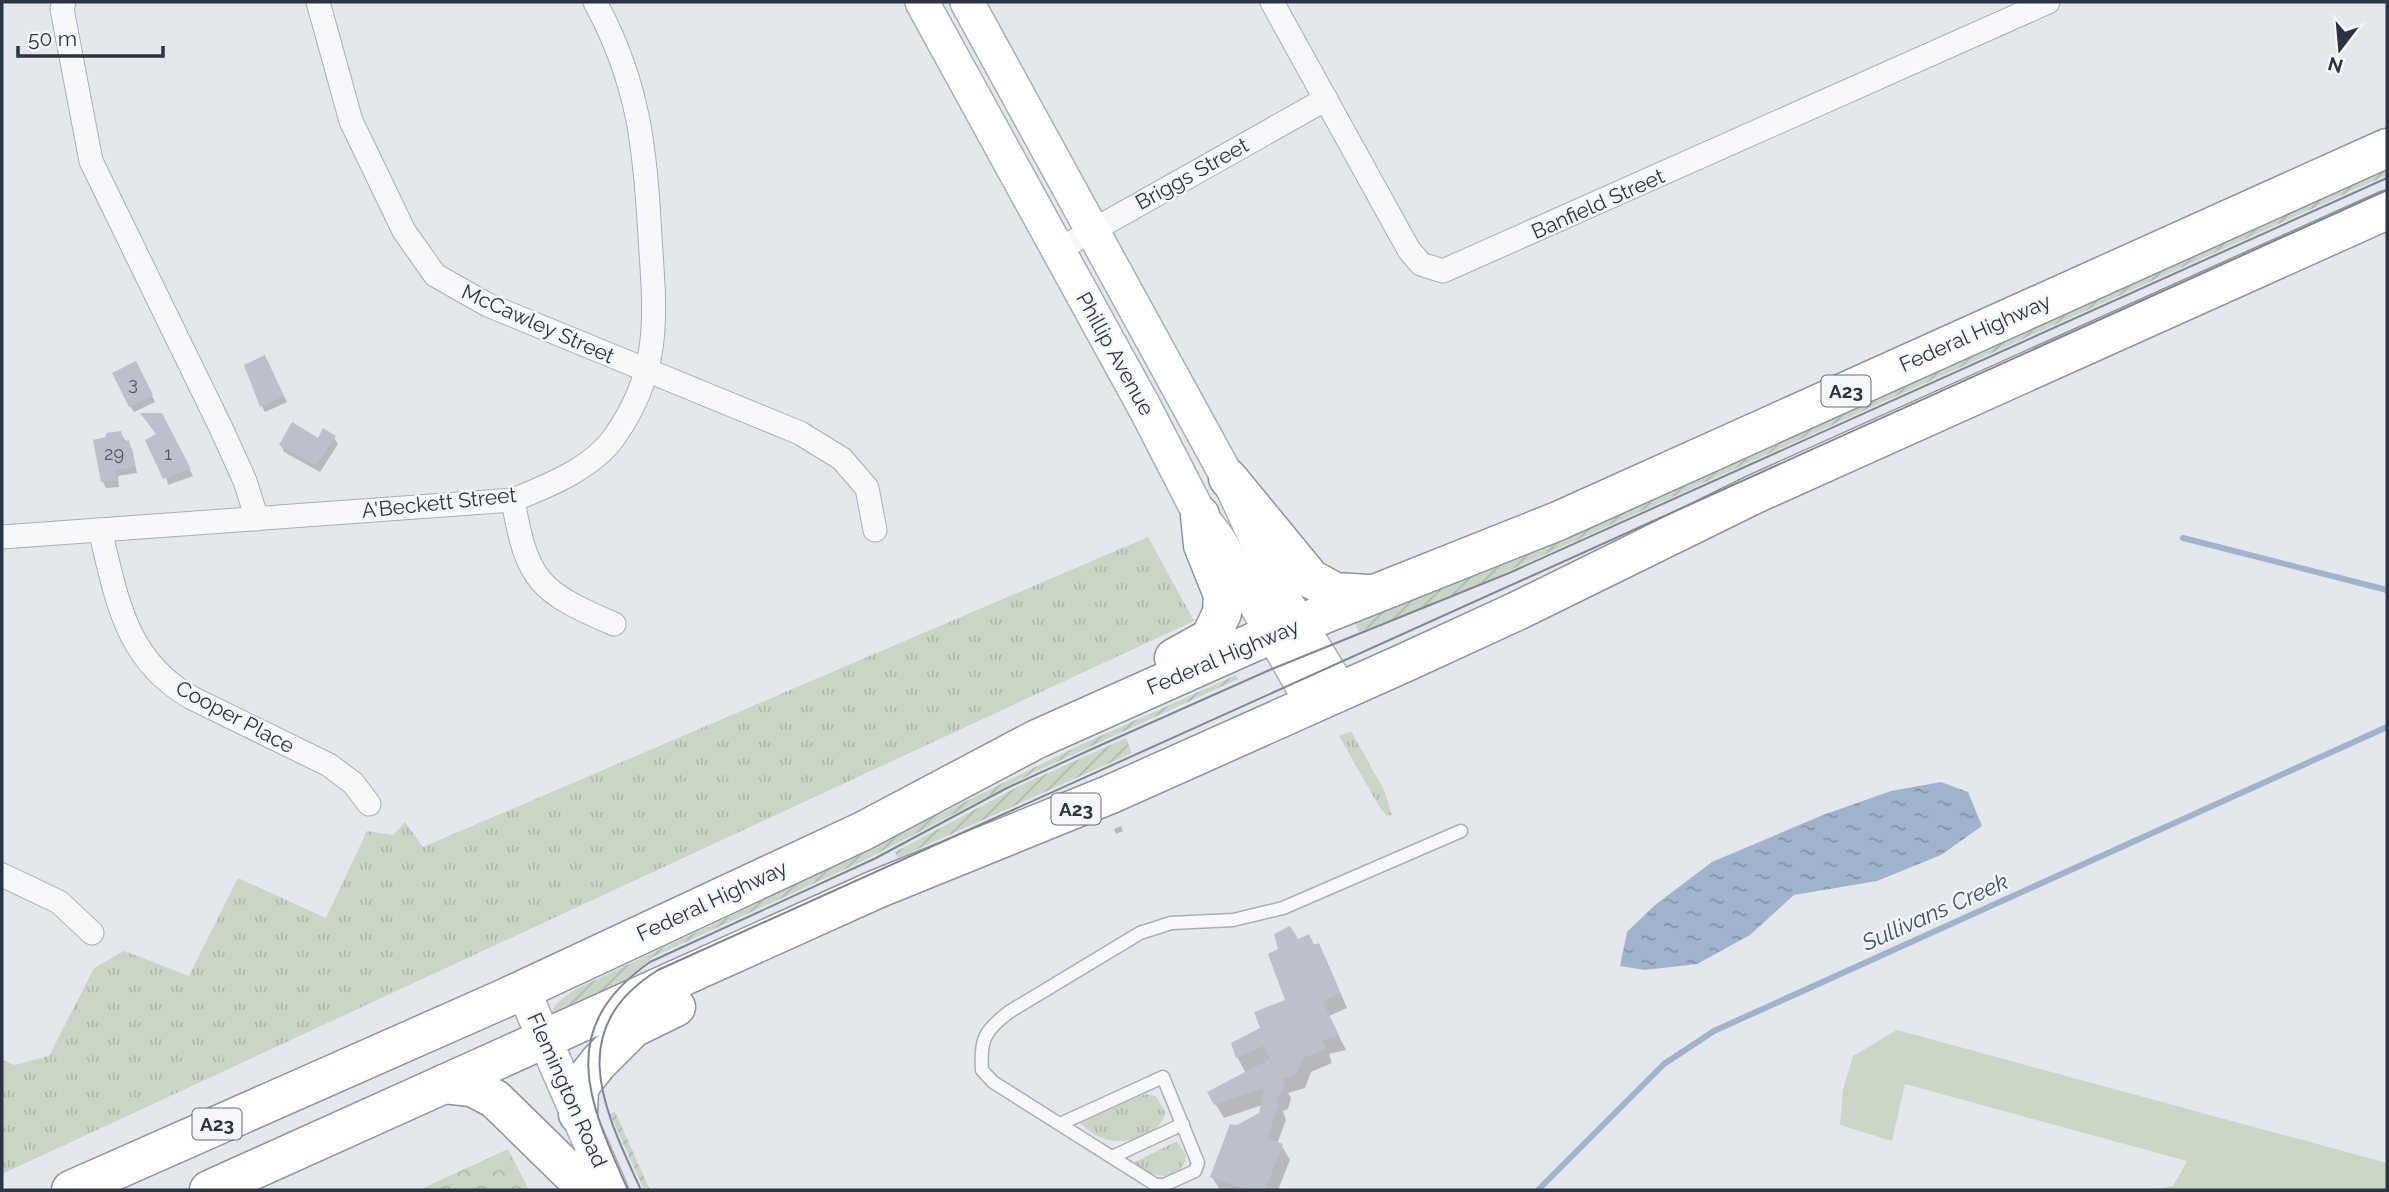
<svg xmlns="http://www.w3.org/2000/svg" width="2389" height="1192" font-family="Raleway,sans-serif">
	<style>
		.grass { fill: url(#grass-tufts) }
		.forest { fill: url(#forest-crowns) }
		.garden { fill: url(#garden-furrows) }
		.pitch { fill: #c9d6c5 }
		.water { fill: url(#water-ripples) }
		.shadow { fill: #0003 }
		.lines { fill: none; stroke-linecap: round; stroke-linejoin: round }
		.stream { stroke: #9fb4cc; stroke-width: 6 }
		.building { fill: #bbc0ca }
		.lane-casing { stroke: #a9aeb7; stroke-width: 15 }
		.street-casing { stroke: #a9aeb7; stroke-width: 25 }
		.secondary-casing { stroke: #a9aeb7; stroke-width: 36 }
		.highway-casing { stroke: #8b94a3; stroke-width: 41 }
		.lane { stroke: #f7f8fa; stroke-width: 12 }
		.street { stroke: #f7f8fa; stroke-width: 23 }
		.secondary { stroke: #fff; stroke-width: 33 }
		.highway { stroke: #fff; stroke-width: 38 }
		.tram { stroke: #7d8696; stroke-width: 2 }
		.labels { text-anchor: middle; stroke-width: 5; stroke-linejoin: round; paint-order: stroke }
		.number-label { font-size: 18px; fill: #4f5766 }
		.shield { fill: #f4f6f9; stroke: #676e7b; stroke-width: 2 }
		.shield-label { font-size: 19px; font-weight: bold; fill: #2b3445 }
		.street-label { font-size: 21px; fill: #2b3445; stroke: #f4f6f9 }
		.water-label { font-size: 23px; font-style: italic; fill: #34527a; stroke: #f4f6f9 }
	</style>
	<defs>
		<pattern id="grass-tufts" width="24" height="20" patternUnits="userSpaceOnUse" patternTransform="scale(1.75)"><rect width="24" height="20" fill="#c9d6c5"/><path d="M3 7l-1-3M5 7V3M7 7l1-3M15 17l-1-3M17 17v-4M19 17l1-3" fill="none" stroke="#adb8ab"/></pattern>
		<pattern id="forest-crowns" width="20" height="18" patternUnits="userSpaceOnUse" patternTransform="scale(1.75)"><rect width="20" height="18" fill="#c9d6c5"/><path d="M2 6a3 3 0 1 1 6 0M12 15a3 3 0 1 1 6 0" fill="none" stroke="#adb8ab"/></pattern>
		<pattern id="garden-furrows" width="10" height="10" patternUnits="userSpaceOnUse" patternTransform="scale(1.75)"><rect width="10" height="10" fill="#c9d6c5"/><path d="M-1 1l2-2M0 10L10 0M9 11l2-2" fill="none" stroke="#adb8ab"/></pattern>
		<pattern id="water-ripples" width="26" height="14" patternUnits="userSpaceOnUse" patternTransform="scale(1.75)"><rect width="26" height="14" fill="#9fb4cc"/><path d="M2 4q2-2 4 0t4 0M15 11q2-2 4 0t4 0" fill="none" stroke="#8293a7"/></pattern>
	</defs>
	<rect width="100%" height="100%" fill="#e4e7ec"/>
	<g class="grass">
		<path d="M1148,537L1194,621L2,1174V1060L15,1065L49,1056L94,968L124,951L189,976L238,878L326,918L367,831L393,835L405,822L423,847Z"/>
		<path d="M1351,731L1384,790L1392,815L1387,816L1380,808L1339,736Z"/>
		<path d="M1145,1094L1156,1096L1165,1112C1161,1137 1123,1146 1102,1138C1093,1135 1086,1128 1079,1123Z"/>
		<path d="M1177,1141L1186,1155C1181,1188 1150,1175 1131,1164Z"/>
	</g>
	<path class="forest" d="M508,1149L529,1190H419Z"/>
	<g class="garden">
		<path d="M2387,163V175L1473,587L1359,632L1354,621Z"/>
		<path d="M1236,675L1238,679L1035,772L859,863L653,957L613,990L546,1020L557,1003L574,990L743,910L916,819L944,812L1076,747Z"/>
		<path d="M1126,738L1132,753L898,858L895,852L1019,786Z"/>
		<path d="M615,1112L650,1190H644L610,1114Z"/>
	</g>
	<path class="pitch" d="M1897,1030L2387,1163V1190H2146L2173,1186L2187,1161L1905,1084L1892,1141L1840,1125L1843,1090L1853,1056Z"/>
	<path class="water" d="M1941,782L1968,792L1982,826L1941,855L1877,881L1794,895L1750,935L1697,964L1645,970L1620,966L1627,932L1655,905L1712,862L1823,815L1891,791Z"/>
	<g class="shadow">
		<path d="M268,364L287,402L265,412L262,406Z"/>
		<path d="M139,369L155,402L134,412L130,406Z"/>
		<path d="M161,415L193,476L168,485L157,436Z"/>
		<path d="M120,433L132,449L137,473L118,476L119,487L106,488L103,482Z"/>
		<path d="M334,438L338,444L320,472L284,452L281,445Z"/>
		<path d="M1121,826L1123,831L1116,834L1114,829Z"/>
		<path d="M1297,941L1318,945L1326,959L1347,1008L1329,1016L1346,1050L1329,1054L1332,1063L1311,1072L1305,1088L1288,1093L1291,1098L1288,1109L1283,1111L1286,1120L1277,1144L1282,1146L1290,1160L1278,1190H1220L1212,1177L1237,1127L1260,1114L1262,1105L1224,1118L1209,1093L1246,1073L1237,1057L1288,1001Z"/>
	</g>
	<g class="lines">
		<g class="stream">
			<path d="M2183,538L2387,590"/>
			<path d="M1538,1190L1664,1064L1714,1031L2387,727"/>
		</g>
	</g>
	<g class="building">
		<path d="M265,355L284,396L260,407L244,365Z"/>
		<path d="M136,361L153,395L129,407L112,373Z"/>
		<path d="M140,413H162L191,469L163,479L145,440L156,434Z"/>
		<path d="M292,422L318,438L323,428L336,436L316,466L279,445Z"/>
		<path d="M121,431L123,442L129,440L135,467L115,470L117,481L101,482L93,440L106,437V433Z"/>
		<path d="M1290,926L1298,939L1309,934L1314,945L1319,943L1340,993L1323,1002L1339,1035L1323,1040L1326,1049L1303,1058L1297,1074L1282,1079L1285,1083L1280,1095L1276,1097L1279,1105L1267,1138L1283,1144L1265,1190H1247L1210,1177L1230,1124L1237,1125L1259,1113L1264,1088L1214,1105L1207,1092L1270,1059L1264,1046L1236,1058L1231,1043L1260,1028L1254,1012L1285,1000L1268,954L1278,949L1274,934Z"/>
	</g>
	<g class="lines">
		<defs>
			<g id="lane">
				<path d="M1060,1124L1163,1077L1198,1163L1195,1171L1164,1185H1156L993,1082L982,1070C980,1040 984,1031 1009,1012L1140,933L1171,923L1233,920L1283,908L1461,831"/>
				<path d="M1112,1157L1183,1124"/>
			</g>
			<g id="street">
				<path d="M64,2L62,9L91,161L221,428L245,481L257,519"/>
				<path d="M318,2L351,121L404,231L435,275L488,305L800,433L842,459L867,488L875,530"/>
				<path d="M1272,2L1409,250L1421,264L1443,271L2048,2"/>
				<path d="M1058,250L1326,99"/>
				<path d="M513,500C527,581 539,592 614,624"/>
				<path d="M100,530C117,599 125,660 192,698L329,765L353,783L369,804"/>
				<path d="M2,537L513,500C548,486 593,468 615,436C662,369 655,314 650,237C645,147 639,83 595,2"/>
				<path d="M2,875L59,902L92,933"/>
			</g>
			<g id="secondary">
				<path d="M922,2L1146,410L1200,515L1219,540L1312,703"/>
				<path d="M967,2L1228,478L1284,599L1341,691"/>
				<path d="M523,990L611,1190"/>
			</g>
			<g id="highway">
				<path d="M1228,478L1311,579L1335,592L1368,594"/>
				<path d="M1174,658L1210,638L1222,613L1223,595L1203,545L1200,515"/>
				<path d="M444,1084L472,1087L495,1099L588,1190"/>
				<path d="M578,1114L579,1087L599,1062L633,1028L676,1007"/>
				<path d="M71,1190L503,999L863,831L1037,739L1254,642L1558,521L2387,148"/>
				<path d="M209,1190L877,889L1111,794L1404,663L1517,611L1755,494L2387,210"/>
			</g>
		</defs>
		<use href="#lane" class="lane-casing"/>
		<use href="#street" class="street-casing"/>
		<use href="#secondary" class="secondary-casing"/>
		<use href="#highway" class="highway-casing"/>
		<use href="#lane" class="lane"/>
		<use href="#street" class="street"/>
		<use href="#secondary" class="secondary"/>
		<use href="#highway" class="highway"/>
		<g class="tram">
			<path d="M628,1190C589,1103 554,1029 650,962L874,859L1007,788L1092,749L1272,669L1509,573L2387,178"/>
			<path d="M641,1190C605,1111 562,1030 658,970L2387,190"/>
		</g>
	</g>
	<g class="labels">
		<g class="number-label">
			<text x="133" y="390">3</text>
			<text x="114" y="460">29</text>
			<text x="168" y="460">1</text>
		</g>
		<g class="shield">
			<rect x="1821.5" y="375.5" width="49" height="31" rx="5"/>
			<rect x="1051.5" y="793.5" width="49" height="31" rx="5"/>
			<rect x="192.5" y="1108.5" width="49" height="31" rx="5"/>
		</g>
		<g class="shield-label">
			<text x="1846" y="398">A23</text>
			<text x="1076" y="816">A23</text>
			<text x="217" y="1131">A23</text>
		</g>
		<g class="street-label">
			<text transform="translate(1192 174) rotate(-29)" y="7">Briggs Street</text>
			<text transform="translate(1598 204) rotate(-24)" y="7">Banfield Street</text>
			<text transform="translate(538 324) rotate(24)" y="7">McCawley Street</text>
			<text transform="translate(1975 333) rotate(-24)" y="7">Federal Highway</text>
			<text transform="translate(1115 354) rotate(61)" y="7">Phillip Avenue</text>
			<text transform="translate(439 503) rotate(-6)" y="7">A'Beckett Street</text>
			<text transform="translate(1223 657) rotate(-23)" y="7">Federal Highway</text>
			<text transform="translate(235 717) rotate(28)" y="7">Cooper Place</text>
			<text transform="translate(712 901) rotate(-25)" y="7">Federal Highway</text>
			<text transform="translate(567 1090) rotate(66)" y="7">Flemington Road</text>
		</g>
		<g class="water-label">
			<text transform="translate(1935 912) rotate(-24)" y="8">Sullivans Creek</text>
		</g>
	</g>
	<rect width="2389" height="1192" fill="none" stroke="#2b3445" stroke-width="7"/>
	<g transform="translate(2340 49) rotate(196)" stroke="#f4f6f9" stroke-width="5" paint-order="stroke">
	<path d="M0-5L12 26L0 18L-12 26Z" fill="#2b3445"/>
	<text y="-10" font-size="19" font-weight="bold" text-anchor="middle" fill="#2b3445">N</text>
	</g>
	<path d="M18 46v10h145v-10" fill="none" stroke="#2b3445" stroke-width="3.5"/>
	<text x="28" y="46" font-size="21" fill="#2b3445" stroke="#f4f6f9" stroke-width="5" paint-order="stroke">50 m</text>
</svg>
